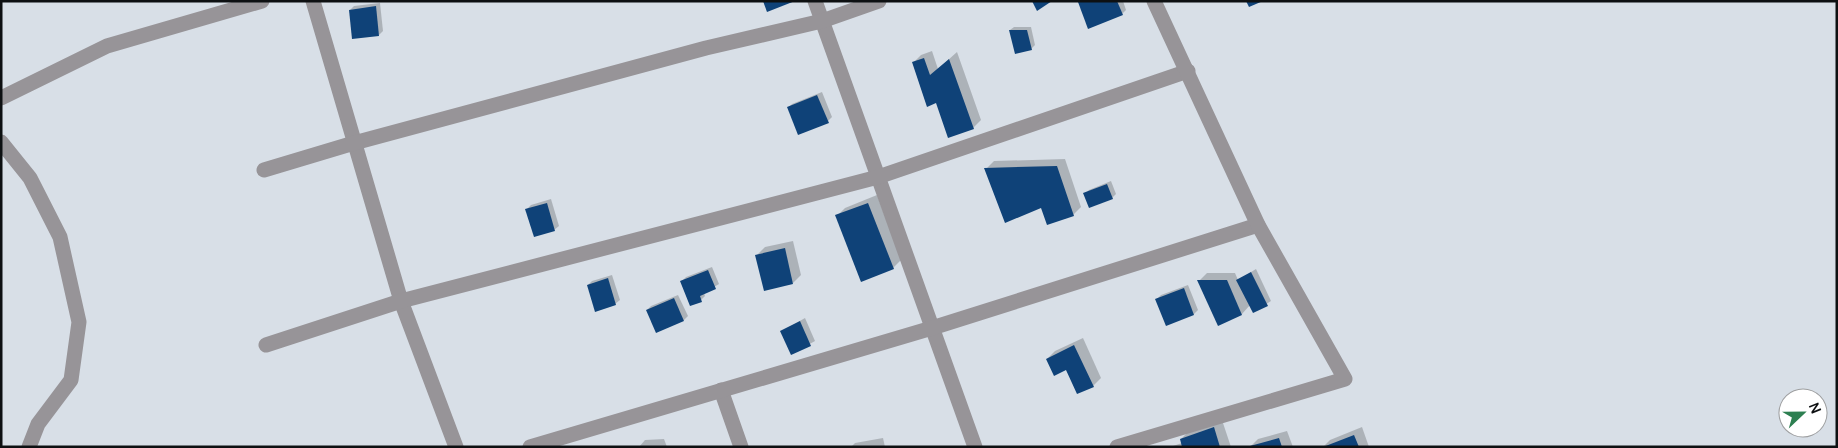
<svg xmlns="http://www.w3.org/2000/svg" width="1838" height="448" font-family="Manrope,sans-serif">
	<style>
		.shadow { fill: #0003 }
		.building { fill: #0f4278 }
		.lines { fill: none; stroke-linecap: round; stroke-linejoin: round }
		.street { stroke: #979498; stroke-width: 15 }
	</style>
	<rect width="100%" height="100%" fill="#d8dfe7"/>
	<g class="shadow">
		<path d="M1081,1H1123L1126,10L1122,14Z"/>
		<path d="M380,3L383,31L379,35L350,10L354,6Z"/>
		<path d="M1014,27H1031L1035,45L1031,49L1010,30Z"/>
		<path d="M932,51L938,69L957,52L981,120L973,128L937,102L913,63L921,55Z"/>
		<path d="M822,92L832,117L828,121L788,108L792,104Z"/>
		<path d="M1065,159L1081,207L1073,215L1042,206L986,169L994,161Z"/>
		<path d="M1111,181L1116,194L1112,198L1085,194L1089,190Z"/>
		<path d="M877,195L901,260L893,268L837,216L845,208Z"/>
		<path d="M551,199L559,226L554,230L527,209L531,205Z"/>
		<path d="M793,241L801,275L793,283L757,255L765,247Z"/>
		<path d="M712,267L719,284L704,293L705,296L701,300L682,281L686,277Z"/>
		<path d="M1256,269L1271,301L1254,312L1250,305L1242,314L1218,324L1199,281L1207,273H1235L1238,280Z"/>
		<path d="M612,275L620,300L615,304L588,285L592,281Z"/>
		<path d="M1188,285L1198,310L1194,314L1166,325L1157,299L1161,295Z"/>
		<path d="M678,295L688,316L684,320L647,310L651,306Z"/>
		<path d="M805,318L815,341L792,354L782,331Z"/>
		<path d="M1083,338L1101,378L1093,386L1047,359L1055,351Z"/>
		<path d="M1222,420L1231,447H1170L1182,443L1181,439L1189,431Z"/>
		<path d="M1362,427L1369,447H1323L1330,440Z"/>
		<path d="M1287,431L1293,447H1250L1258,439Z"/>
		<path d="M883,438L885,447H851L855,443Z"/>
		<path d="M664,439L667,447H639L645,440Z"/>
	</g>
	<g class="building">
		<path d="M763,1H795L767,12Z"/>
		<path d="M1032,1H1052L1037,11Z"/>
		<path d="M1080,1H1117L1123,15L1088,29L1078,2Z"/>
		<path d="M1246,1H1263L1249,7Z"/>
		<path d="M376,6L379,36L352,39L349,10Z"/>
		<path d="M1009,30H1027L1032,50L1015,54Z"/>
		<path d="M924,58L930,75L949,59L974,129L948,138L936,103L927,107L912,62Z"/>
		<path d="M817,95L829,123L798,135L787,107Z"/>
		<path d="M1057,166L1074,216L1047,225L1041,208L1005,223L984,168Z"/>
		<path d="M1107,184L1113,199L1089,208L1083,193Z"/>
		<path d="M547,203L555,231L534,237L525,209Z"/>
		<path d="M868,203L894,269L861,282L835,215Z"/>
		<path d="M785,248L793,284L764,291L755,255Z"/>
		<path d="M708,270L716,289L700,296L702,302L690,306L680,281Z"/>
		<path d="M1251,272L1268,306L1253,313L1236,280Z"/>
		<path d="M608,278L616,305L595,312L587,285Z"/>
		<path d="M1197,280H1227L1242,315L1218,326Z"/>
		<path d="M1184,288L1194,315L1166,326L1155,299Z"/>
		<path d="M674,298L684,321L656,333L646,310Z"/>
		<path d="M800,321L811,346L791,355L780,331Z"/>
		<path d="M1074,345L1094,387L1077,394L1066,370L1054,376L1046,359Z"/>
		<path d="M1214,427L1220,447H1182L1180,439Z"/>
		<path d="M1354,435L1359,447H1323Z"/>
		<path d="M1279,438L1282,447H1250V446Z"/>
	</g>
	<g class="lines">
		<g class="street">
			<path d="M313,1L401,301L456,447"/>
			<path d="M815,1L975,447"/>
			<path d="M1,98L107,46L262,1"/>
			<path d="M1,142L30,178L60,237L79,322L71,380L38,424L29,447"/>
			<path d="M264,170L354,143L706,48L822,21L879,1"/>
			<path d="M266,345L401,301L878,177L1188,71"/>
			<path d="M721,390L741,447"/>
			<path d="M530,447L932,328L1258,225"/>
			<path d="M1117,447L1345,379L1258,225L1154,1"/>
		</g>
	</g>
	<rect width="1838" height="448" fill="none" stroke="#0d1012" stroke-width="5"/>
	<g transform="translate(1803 413) rotate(68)"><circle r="24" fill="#ffffff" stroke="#9e9fa0"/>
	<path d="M0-4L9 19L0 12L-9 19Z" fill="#2d7f51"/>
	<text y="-8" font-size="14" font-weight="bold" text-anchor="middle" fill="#0d1012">N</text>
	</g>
</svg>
